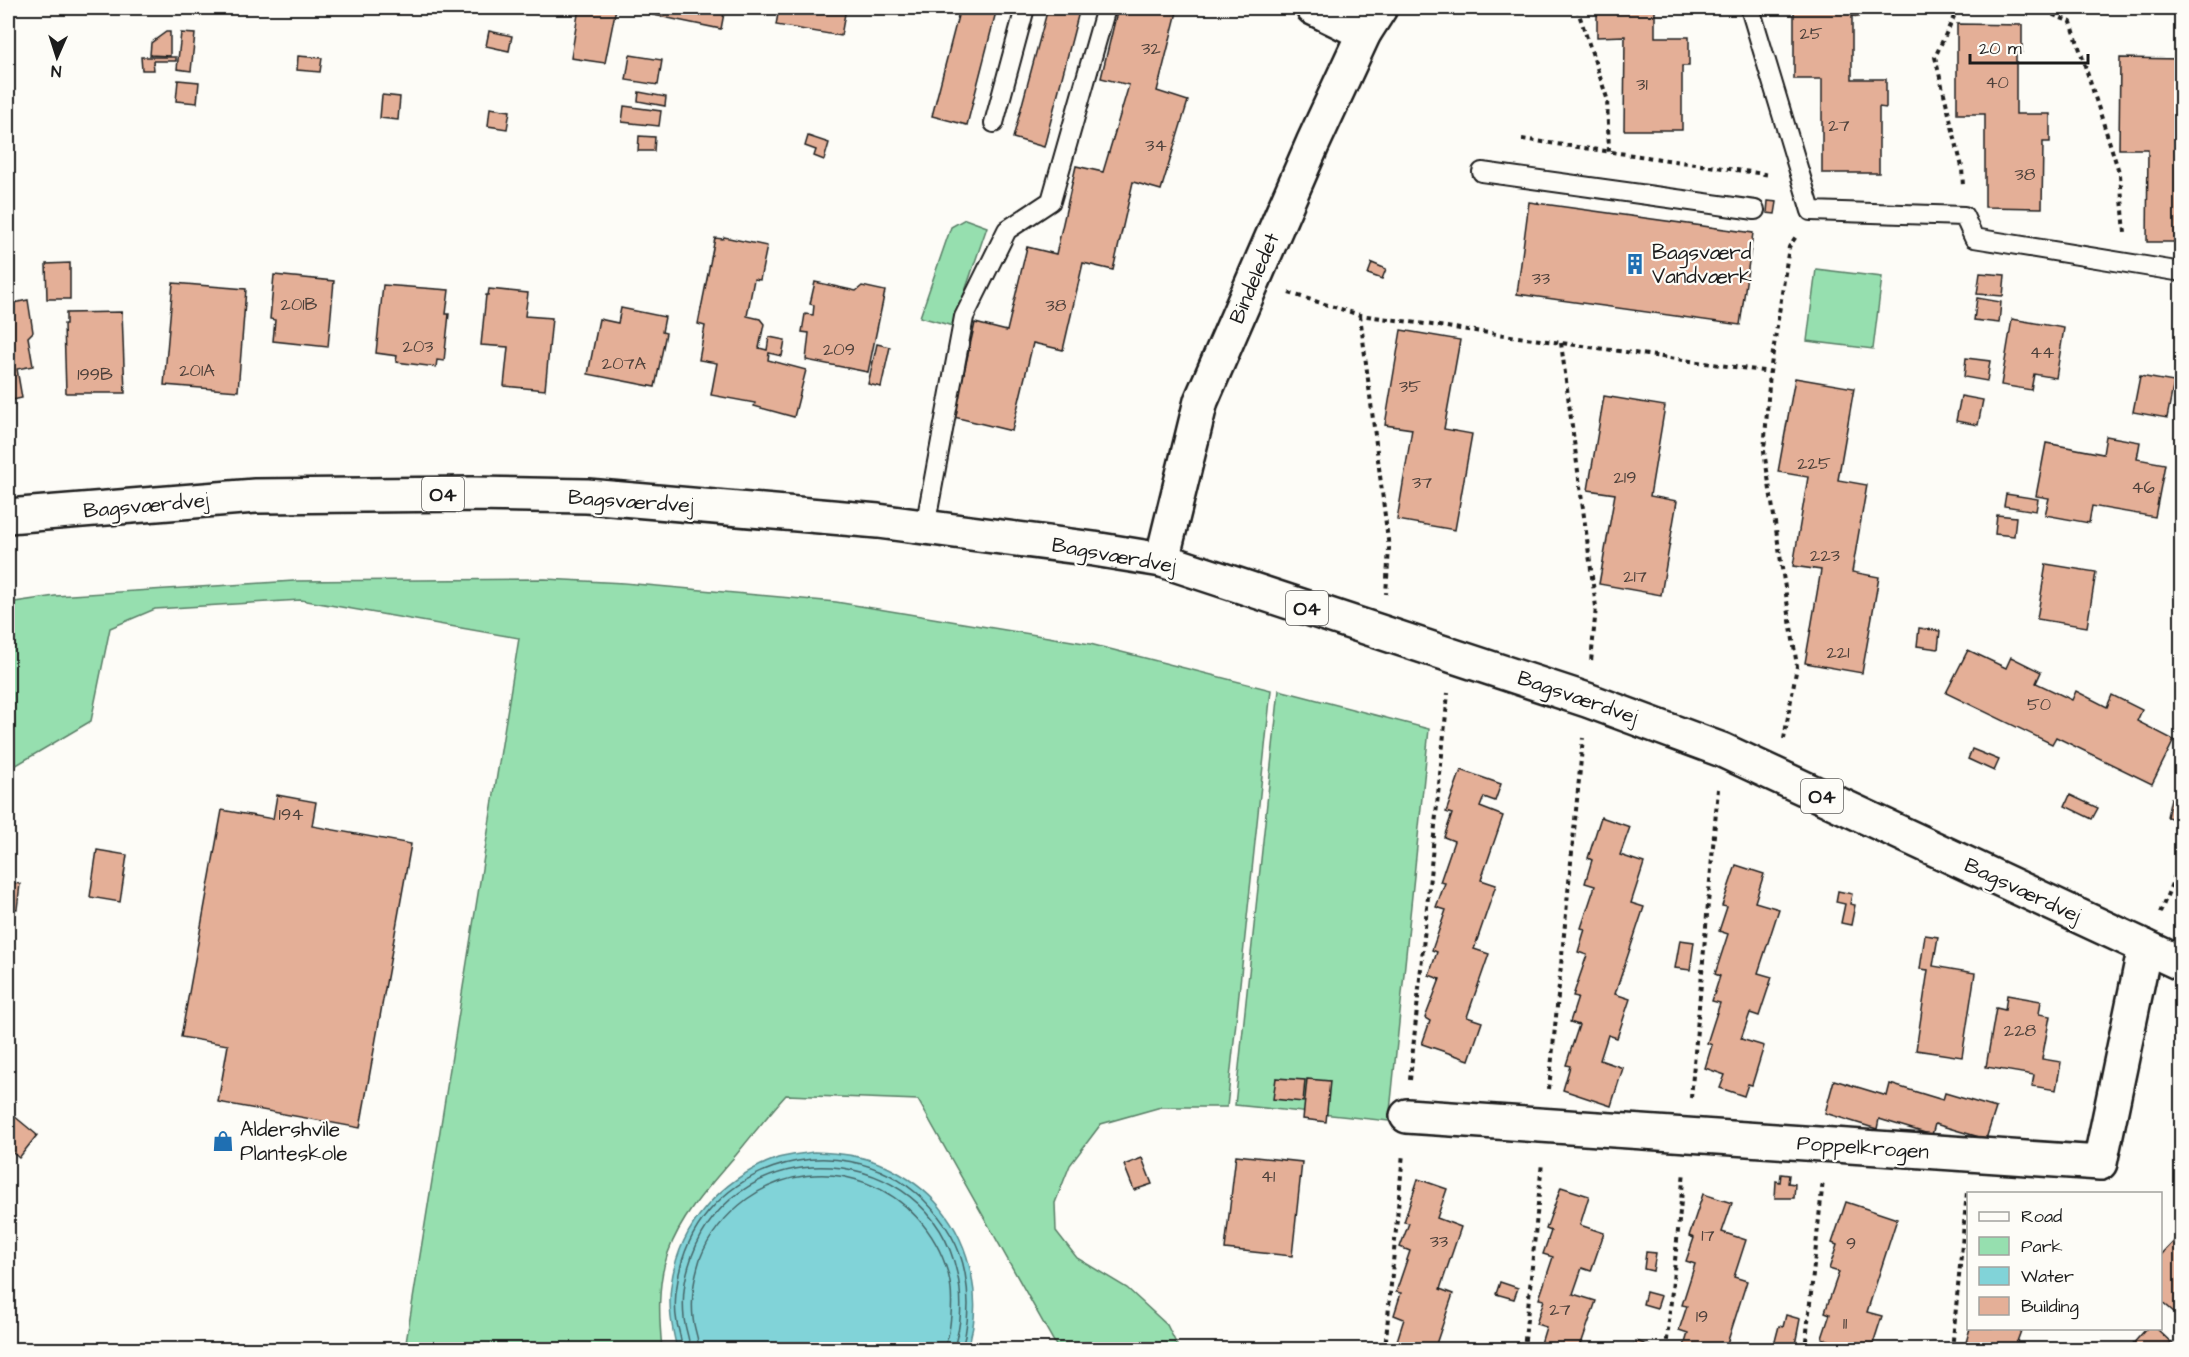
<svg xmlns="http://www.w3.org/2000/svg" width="2189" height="1357" font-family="'Architects Daughter',sans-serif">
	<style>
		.green { fill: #96dfaf; stroke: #597e66; stroke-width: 1.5 }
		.water { fill: #81d3d8; stroke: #598a8d; stroke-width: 1.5 }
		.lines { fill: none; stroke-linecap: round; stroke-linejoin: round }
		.shore { stroke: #446567; stroke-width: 1.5 }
		.building { fill: #e4af97; stroke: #1c1c1c; stroke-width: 1.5 }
		.lane-casing { stroke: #1c1c1c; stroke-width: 22 }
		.street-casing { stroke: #1c1c1c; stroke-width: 38 }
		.secondary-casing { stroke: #1c1c1c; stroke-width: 38 }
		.primary-casing { stroke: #1c1c1c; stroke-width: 38 }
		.path { stroke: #1c1c1c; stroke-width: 4; stroke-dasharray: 4.5 4.5; stroke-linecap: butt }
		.lane { stroke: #fdfcf7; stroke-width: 18 }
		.street { stroke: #fdfcf7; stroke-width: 33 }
		.secondary { stroke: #fdfcf7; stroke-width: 33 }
		.primary { stroke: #fdfcf7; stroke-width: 33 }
		.labels { text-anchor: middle; stroke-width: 4.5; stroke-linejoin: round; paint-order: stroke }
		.number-label { font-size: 18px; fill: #4e413b }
		.shield { fill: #fdfcf7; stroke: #605f5e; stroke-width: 1.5 }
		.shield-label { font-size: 20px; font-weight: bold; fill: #1c1c1c }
		.poi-label { font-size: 21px; fill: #1c1c1c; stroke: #fdfcf7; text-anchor: start }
		.street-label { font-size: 21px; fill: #1c1c1c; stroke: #fdfcf7 }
	</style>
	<rect width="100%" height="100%" fill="#fdfcf7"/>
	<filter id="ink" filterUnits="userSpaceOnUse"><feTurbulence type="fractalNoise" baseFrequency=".0167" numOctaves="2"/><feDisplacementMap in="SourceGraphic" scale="12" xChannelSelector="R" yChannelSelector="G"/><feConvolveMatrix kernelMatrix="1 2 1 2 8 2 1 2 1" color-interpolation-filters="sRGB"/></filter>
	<g filter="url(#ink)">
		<g class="green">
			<path d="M965,219L987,227L953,326L920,317L951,227Z"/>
			<path d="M1816,269L1882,277L1873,349L1807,341Z"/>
			<path d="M545,579L624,583L836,602L1090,644L1271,690L1227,1107H1161L1101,1124L1070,1165L1055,1203L1056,1231L1077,1258L1127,1288L1167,1325L1179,1349H1058L918,1100L786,1095C769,1114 752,1135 736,1155C710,1185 681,1216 668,1253C657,1283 659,1318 662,1349H405L519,638L301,600L155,609L110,628L91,721L8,770V603L55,596L294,581Z"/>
			<path d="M1279,690L1429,729L1389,1121L1235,1105Z"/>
		</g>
		<path class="water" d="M814,1152C838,1153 863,1155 885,1166C906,1176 925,1189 940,1207C971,1245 984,1303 967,1349H677C672,1328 668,1307 671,1286C678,1226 722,1178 778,1158C789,1155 802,1154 814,1152Z"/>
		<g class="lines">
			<g class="shore">
				<path d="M682,1350C682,1340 679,1332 677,1323C675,1312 675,1297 677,1286C691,1168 837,1117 923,1199C943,1219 960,1245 965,1273C969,1294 969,1315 965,1336C964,1341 962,1345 962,1350"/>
				<path d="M690,1350C690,1339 685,1329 684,1318C682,1298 685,1275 692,1256C739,1128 928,1141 957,1273C962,1293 962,1317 957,1336C956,1341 954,1345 954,1350"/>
				<path d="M699,1350C699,1339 694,1329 693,1318C691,1299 694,1278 700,1259C709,1235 727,1214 747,1199C823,1145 923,1186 948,1273C953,1291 952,1313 949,1332C948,1338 945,1343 945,1350"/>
			</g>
		</g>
		<g class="building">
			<path d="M579,8H616L605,63L571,58Z"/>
			<path d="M654,8H725L721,29L653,15Z"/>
			<path d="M779,8H846L841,36L776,25Z"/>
			<path d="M960,8H997L967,125L932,116Z"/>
			<path d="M1048,8H1080L1044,147L1013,138Z"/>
			<path d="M1118,8H1178L1157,91L1188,101L1161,190L1133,182L1113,270L1083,263L1063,350L1033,343L1012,431L954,417L975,323L1007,331L1027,247L1056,254L1076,166L1103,172L1129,85L1101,78Z"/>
			<path d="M1597,8H1655V37H1689V66H1682V130H1624L1625,36L1597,37Z"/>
			<path d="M1794,8H1859V17L1852,16V79H1886V108L1879,107V173H1822V79H1794Z"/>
			<path d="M1957,24L2022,25V52H2016V114H2050V142H2043L2042,208L1985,207V114H1957Z"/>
			<path d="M489,31L512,36L509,51L486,46Z"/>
			<path d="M166,32H170V56L150,55L151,43Z"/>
			<path d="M181,33L195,34L191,71L177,69Z"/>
			<path d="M630,55L662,60L658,85L626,80Z"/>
			<path d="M298,56L322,58L320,72L297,70Z"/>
			<path d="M141,57H176V61H153L154,70H142Z"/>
			<path d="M2120,58L2182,59V86L2178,87V149H2182V242H2147L2148,149H2119Z"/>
			<path d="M178,80L199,82L197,103L176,101Z"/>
			<path d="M639,92L666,97L665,106L638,101Z"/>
			<path d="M382,95L400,97L398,120L380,118Z"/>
			<path d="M624,106L661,111L659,126L622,122Z"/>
			<path d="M490,108L510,111L507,129L488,126Z"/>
			<path d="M639,136L655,137L654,151H638Z"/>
			<path d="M808,136L829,143L824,160L814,156L816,150L805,146Z"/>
			<path d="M1768,201L1777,202L1775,214L1767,213Z"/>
			<path d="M1529,202L1753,233L1740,325L1517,294Z"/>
			<path d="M724,237L767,246L760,280L754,279L747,316L760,319L764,324L759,348L767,350L769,337L785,340L782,356L769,353L768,360L806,370L794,417L754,406L755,403L711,395L717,363L699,360L705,326L698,324L715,238L723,239Z"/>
			<path d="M70,263V299H47L46,264Z"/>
			<path d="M1372,263L1386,269L1382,279L1368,274Z"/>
			<path d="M1980,273L2005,275L2003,296L1977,294Z"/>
			<path d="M274,275L334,281L328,347L273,341L275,320L270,319Z"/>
			<path d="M815,282L856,291L862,286L885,291L868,372L806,360L809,333L802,332L805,314L813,315L814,305L810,304Z"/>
			<path d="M173,283L246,289L238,391L164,385Z"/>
			<path d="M383,285L449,290L446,314H449L444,361L437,360L436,367L396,362L397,356L376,353Z"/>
			<path d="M489,289L528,293L525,316L552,318L545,390L504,386L508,347L481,345L486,295H488Z"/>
			<path d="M1977,298L2001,302L1999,323L1974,320Z"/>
			<path d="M28,300L33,332L28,337L33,366L17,369L22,398L8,401V304Z"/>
			<path d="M621,308L665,317L662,332L666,333L655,387L588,374L599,319L618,323Z"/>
			<path d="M122,312L125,393H66L64,324H66V313Z"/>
			<path d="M2012,319L2064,328L2056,378L2034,374L2031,390L2001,385Z"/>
			<path d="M1401,330L1460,340L1444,429L1472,434L1455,530L1397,520L1412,429L1385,425Z"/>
			<path d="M877,344L890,347L881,387L868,384Z"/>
			<path d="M1966,358L1990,361L1987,381L1964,377Z"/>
			<path d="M2140,376L2174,382L2167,418L2133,412Z"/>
			<path d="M1795,378L1854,388L1838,480L1867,485L1852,572L1879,577L1862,673L1805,663L1821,570L1793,566L1808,477L1778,472Z"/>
			<path d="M1604,396L1665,406L1650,496L1677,501L1661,595L1599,584L1615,494L1588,490Z"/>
			<path d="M1961,396L1983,400L1978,425L1956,421Z"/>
			<path d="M2106,436L2140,442L2137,459L2165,464L2155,517L2092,506L2089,523L2045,515L2049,498L2036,496L2046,443L2103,454Z"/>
			<path d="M2006,494L2038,499L2036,511L2004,506Z"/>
			<path d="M1997,515L2016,517L2014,536L1995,534Z"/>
			<path d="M2046,564L2096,572L2087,627L2037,619Z"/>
			<path d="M1919,628L1940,631L1938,649L1917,646Z"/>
			<path d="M1968,650L2006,668L2011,657L2041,672L2036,683L2072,700L2076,691L2107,707L2112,695L2142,710L2137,721L2174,740L2152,784L2056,737L2052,744L1946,693Z"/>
			<path d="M1972,749L1999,760L1994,771L1968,759Z"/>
			<path d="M1461,770L1501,784L1495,801L1484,797L1480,807L1503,816L1481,880L1496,885L1474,949L1489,954L1467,1017L1482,1022L1469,1060L1422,1044L1430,1021L1425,1018L1440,979L1429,975L1437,952L1432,950L1446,910L1436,907L1445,883L1440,882L1454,841L1444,837L1452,814L1446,812Z"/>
			<path d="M277,795L316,802L312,826L411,844L360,1128L218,1102L228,1045L181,1037L222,810L273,819Z"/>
			<path d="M2070,795L2098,808L2092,819L2065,806Z"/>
			<path d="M2171,798L2182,800L2179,820L2167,817Z"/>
			<path d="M1601,817L1630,827L1620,855L1644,863L1631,903L1644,907L1615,994L1630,999L1617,1038L1608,1035L1600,1060L1623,1068L1611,1106L1563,1090L1570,1066L1566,1065L1579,1025L1570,1022L1578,997L1573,996L1587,955L1578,952L1585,929L1581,928L1595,886L1585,883L1592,860L1588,858Z"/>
			<path d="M97,850L127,855L120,902L90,897Z"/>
			<path d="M1736,865L1764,874L1755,902L1779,909L1758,973L1772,977L1759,1016L1750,1013L1741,1039L1764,1046L1752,1085L1748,1084L1744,1096L1720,1088L1725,1075L1705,1068L1712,1045L1707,1043L1720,1003L1712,1001L1720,976L1715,974L1728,934L1719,931L1727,907L1722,906Z"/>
			<path d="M8,882L20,884L17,909L8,908Z"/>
			<path d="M1838,891L1852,894L1850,904L1855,905L1851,925L1841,923L1845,904L1836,902Z"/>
			<path d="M1925,935L1938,937L1933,966L1975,973L1962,1057L1916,1050L1928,970L1920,969Z"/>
			<path d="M1680,940L1694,942L1690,970L1675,968Z"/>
			<path d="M2007,995L2041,1001L2039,1014L2050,1016L2042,1059L2061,1062L2056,1090L2032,1086L2034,1075L1986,1067L1996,1008L2005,1010Z"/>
			<path d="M1276,1078L1305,1080L1303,1102L1273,1099Z"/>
			<path d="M1307,1079L1330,1081L1326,1122L1303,1119Z"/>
			<path d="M1834,1080L1887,1096L1890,1084L1943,1100L1945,1093L1996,1108L1986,1139L1935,1124L1932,1135L1879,1119L1877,1129L1825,1113Z"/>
			<path d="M8,1111L37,1135L19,1158L8,1149Z"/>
			<path d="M1236,1155L1302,1162L1292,1256L1225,1249Z"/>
			<path d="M1142,1158L1152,1184L1134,1190L1124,1165Z"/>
			<path d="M1781,1174L1789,1175L1788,1183L1795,1184L1794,1198H1775L1776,1181L1780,1182Z"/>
			<path d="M1418,1179L1447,1189L1437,1218L1461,1227L1440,1289L1453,1294L1434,1350H1394L1404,1319L1394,1315L1401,1293L1396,1292L1410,1251L1400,1247L1409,1223L1404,1222Z"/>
			<path d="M1561,1187L1589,1196L1580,1225L1604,1233L1591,1271L1582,1268L1573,1294L1596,1301L1579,1350H1539L1546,1327L1536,1324L1544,1300L1539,1299L1553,1257L1543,1254L1551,1231L1546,1229Z"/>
			<path d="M1703,1194L1732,1203L1722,1232L1746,1240L1734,1277L1747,1281L1725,1350H1683L1688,1333L1679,1330L1687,1306L1682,1305L1695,1264L1686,1261L1694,1238L1689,1236Z"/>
			<path d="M1846,1202L1897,1219L1867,1312L1882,1316L1871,1350H1828L1831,1341L1822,1338L1830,1314L1825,1312L1839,1272L1829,1269L1837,1245L1832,1243Z"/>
			<path d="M2180,1235L2182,1237V1319L2160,1300V1256Z"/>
			<path d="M1646,1252L1656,1253L1653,1271L1644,1269Z"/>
			<path d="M1500,1282L1518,1288L1514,1299L1496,1294Z"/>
			<path d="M1646,1292L1661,1296L1657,1308L1643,1304Z"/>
			<path d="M1786,1315L1800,1319L1794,1350H1781L1782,1347L1774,1345L1779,1326L1783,1327Z"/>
			<path d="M1970,1328H2022L2014,1350H1974L1965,1346Z"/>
			<path d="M2147,1328H2156L2179,1350H2133L2130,1347Z"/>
			<path d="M1636,1341L1650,1346L1649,1350H1633Z"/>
		</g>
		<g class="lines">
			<defs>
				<g id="lane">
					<path d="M1750,8L1811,211L1964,216L1974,238L2182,272"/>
					<path d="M994,123L1025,8"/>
					<path d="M1482,172L1755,210"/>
					<path d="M925,527L964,317L1007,230L1051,201L1106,8"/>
				</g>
				<g id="street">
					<path d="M1313,8L1364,33"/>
					<path d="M1407,1116L2100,1163L2145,947"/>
				</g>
				<path id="secondary" d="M1162,560L1201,401L1313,143L1364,33L1380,8"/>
				<path id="primary" d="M8,516L255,496L472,494L587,496L878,521L1094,549L1162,560L1587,700L1722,750L2182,964"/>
			</defs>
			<use href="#lane" class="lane-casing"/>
			<use href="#street" class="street-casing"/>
			<use href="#secondary" class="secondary-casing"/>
			<use href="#primary" class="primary-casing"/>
			<g class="path">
				<path d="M1577,8L1607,98L1609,152"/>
				<path d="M1958,8L1935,57L1962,167L1963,187"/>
				<path d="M2036,8L2071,22L2120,175L2125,233"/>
				<path d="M1522,139L1771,175"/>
				<path d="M1289,293L1360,315L1770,372"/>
				<path d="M1360,315L1389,548L1386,594"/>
				<path d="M1561,343L1596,607L1591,662"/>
				<path d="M1784,739L1797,666L1764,451L1770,372L1789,247L1797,235"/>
				<path d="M2160,913L2179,866L2182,854"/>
				<path d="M1410,1080L1448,693"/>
				<path d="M1549,1089L1583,738"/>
				<path d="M1691,1098L1718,789"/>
				<path d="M1385,1350L1403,1153"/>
				<path d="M1524,1350L1542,1162"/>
				<path d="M1666,1350L1684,1171"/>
				<path d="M1805,1350L1823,1180"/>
				<path d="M1952,1350L1967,1192"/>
			</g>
			<use href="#lane" class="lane"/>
			<use href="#street" class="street"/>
			<use href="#secondary" class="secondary"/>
			<use href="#primary" class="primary"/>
		</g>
	</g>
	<defs>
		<symbol id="building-bare" viewBox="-9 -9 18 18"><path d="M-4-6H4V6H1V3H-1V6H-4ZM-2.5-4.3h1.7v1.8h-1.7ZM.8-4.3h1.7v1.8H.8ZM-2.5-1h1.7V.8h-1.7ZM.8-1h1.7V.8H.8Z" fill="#1f6fb2" stroke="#fdfcf7" stroke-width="2.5" paint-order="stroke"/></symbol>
		<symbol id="shop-bare" viewBox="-9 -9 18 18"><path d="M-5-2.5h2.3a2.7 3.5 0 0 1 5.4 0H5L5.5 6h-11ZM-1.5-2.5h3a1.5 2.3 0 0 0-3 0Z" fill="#1f6fb2" stroke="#fdfcf7" stroke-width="2.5" paint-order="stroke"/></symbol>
	</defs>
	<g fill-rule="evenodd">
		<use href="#building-bare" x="1620" y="249" width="30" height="30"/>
		<use href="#shop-bare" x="208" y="1126" width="30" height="30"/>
	</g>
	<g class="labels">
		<g class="number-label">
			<text x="1811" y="39">25</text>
			<text x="1151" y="54">32</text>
			<text x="1997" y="88">40</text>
			<text x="1642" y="90">31</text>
			<text x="1839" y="131">27</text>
			<text x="1156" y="151">34</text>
			<text x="2025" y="180">38</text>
			<text x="1541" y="284">33</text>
			<text x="299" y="310">201B</text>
			<text x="1056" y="311">38</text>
			<text x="418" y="352">203</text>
			<text x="839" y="355">209</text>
			<text x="2042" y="358">44</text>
			<text x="624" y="369">207A</text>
			<text x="197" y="376">201A</text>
			<text x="95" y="380">199B</text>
			<text x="1410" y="392">35</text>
			<text x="1814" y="469">225</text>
			<text x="1625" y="483">219</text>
			<text x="1422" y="488">37</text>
			<text x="2143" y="493">46</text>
			<text x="1825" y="561">223</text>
			<text x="1635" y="582">217</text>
			<text x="1838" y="658">221</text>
			<text x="2039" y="710">50</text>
			<text x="291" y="820">194</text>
			<text x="2020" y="1036">228</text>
			<text x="1268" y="1182">41</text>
			<text x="1708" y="1241">17</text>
			<text x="1439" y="1247">33</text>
			<text x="1851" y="1249">9</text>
			<text x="1560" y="1315">27</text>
			<text x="1702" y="1322">19</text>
			<text x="1845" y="1329">11</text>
		</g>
		<g class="shield">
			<rect x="422" y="477" width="42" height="34" rx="4.5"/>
			<rect x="1286" y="591" width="42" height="34" rx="4.5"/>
			<rect x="1801" y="779" width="42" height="34" rx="4.5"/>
		</g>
		<g class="shield-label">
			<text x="443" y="501">O4</text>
			<text x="1307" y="615">O4</text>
			<text x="1822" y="803">O4</text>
		</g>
		<g class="poi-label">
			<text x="1652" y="259">Bagsværd<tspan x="1652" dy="24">Vandværk</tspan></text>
			<text x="240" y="1136">Aldershvile<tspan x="240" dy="24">Planteskole</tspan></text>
		</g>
		<g class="street-label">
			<text transform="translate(1254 278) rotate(-67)" y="7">Bindeledet</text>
			<text transform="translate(631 501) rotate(4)" y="7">Bagsværdvej</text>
			<text transform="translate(146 505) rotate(-5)" y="7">Bagsværdvej</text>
			<text transform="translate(1114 555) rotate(10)" y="7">Bagsværdvej</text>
			<text transform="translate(1578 697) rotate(19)" y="7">Bagsværdvej</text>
			<text transform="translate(2023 890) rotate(25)" y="7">Bagsværdvej</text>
			<text transform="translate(1863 1147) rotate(4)" y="7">Poppelkrogen</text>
		</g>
	</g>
	<rect width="2189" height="1357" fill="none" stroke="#fdfcf7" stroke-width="30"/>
	<rect x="15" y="15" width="2159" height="1327" fill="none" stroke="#1c1c1c" stroke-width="2" filter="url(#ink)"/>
	<rect x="1967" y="1192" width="195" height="138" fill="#fdfcf7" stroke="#a3a29f" stroke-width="1.5"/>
	<rect x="1979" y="1212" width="30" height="9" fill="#fdfcf7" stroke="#a3a29f" stroke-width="1.5"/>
	<text x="2021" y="1222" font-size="18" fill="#1c1c1c">Road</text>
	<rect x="1979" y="1237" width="30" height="18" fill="#96dfaf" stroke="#a3a29f" stroke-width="1.5"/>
	<text x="2021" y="1252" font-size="18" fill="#1c1c1c">Park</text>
	<rect x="1979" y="1267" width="30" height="18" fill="#81d3d8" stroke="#a3a29f" stroke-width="1.5"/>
	<text x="2021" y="1282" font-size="18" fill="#1c1c1c">Water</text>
	<rect x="1979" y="1297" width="30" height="18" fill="#e4af97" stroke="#a3a29f" stroke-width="1.5"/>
	<text x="2021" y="1312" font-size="18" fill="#1c1c1c">Building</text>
	<g transform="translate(57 57) rotate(183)" stroke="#fdfcf7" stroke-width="4.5" paint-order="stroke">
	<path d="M0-4.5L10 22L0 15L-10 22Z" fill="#1c1c1c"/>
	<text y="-9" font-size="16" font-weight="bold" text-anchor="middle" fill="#1c1c1c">N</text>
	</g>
	<path d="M1970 54v9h118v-9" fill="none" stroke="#1c1c1c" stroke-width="3"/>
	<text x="1979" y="54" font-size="18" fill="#1c1c1c" stroke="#fdfcf7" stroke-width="4.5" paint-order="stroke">20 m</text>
</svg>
